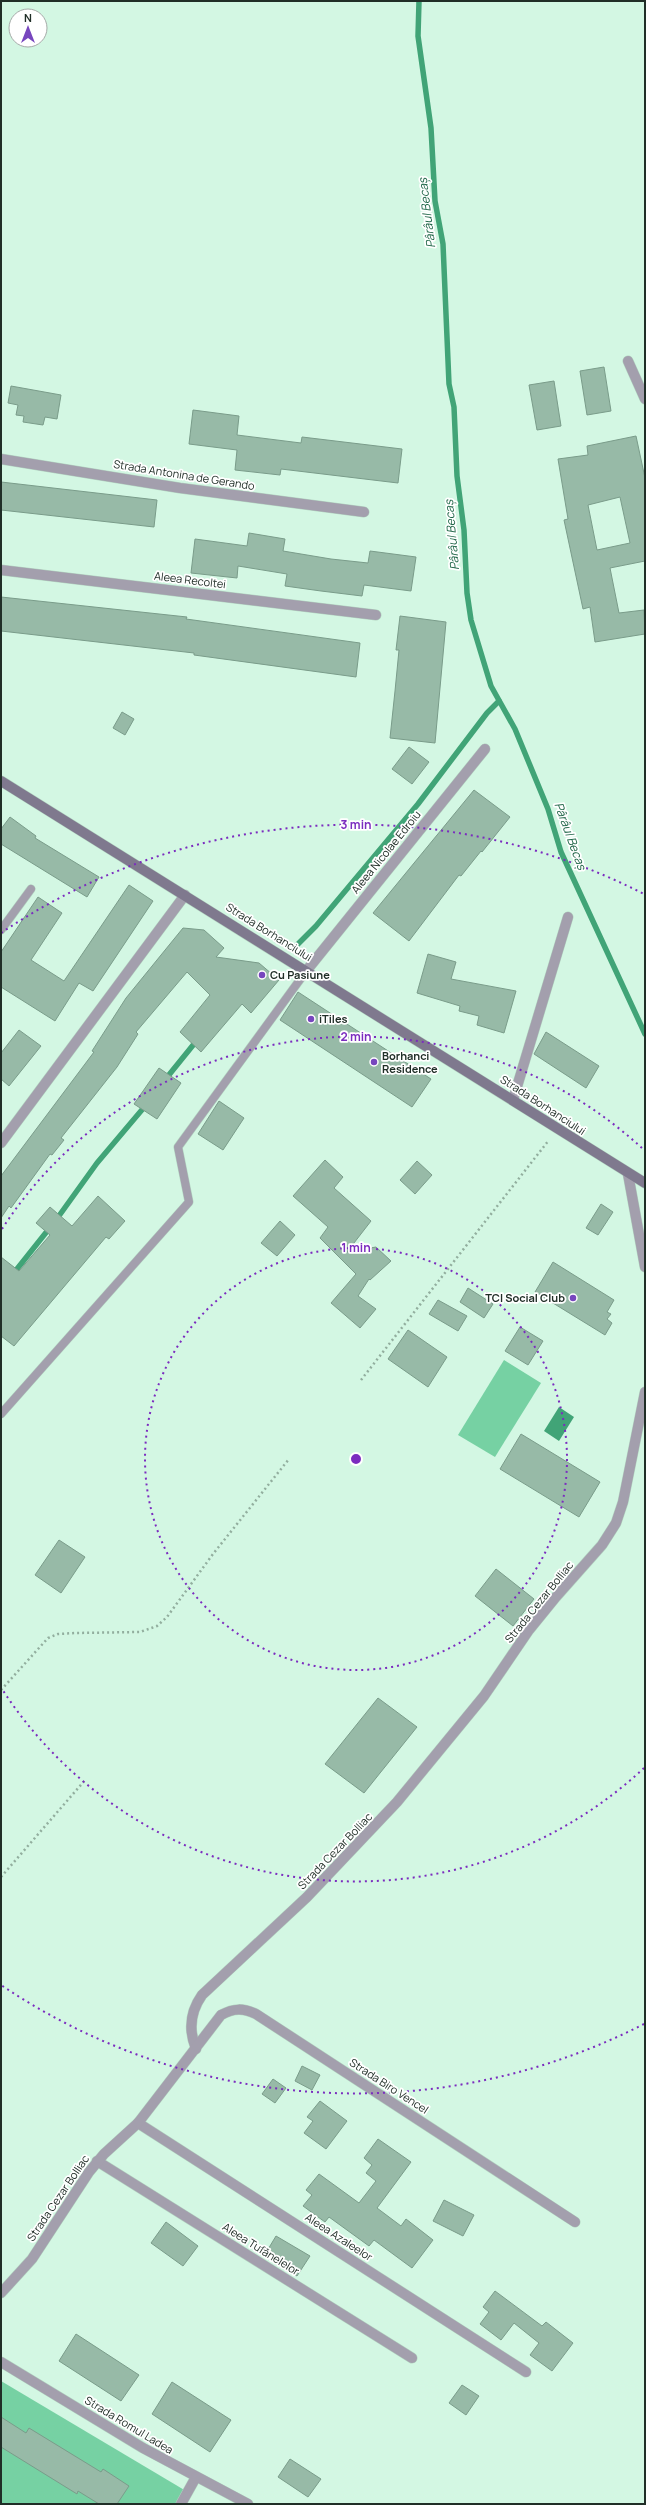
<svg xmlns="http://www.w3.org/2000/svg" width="646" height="2505" font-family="Manrope,sans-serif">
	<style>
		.green { fill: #76d1a3 }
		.water { fill: #41a477 }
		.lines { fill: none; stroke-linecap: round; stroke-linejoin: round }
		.stream { stroke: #41a477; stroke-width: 5.5 }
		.building { fill: #97baa7; stroke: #7a9c8a; fill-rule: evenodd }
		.service-casing { stroke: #b3d3c1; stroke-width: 9 }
		.minor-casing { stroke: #b3d3c1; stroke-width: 11 }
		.secondary-casing { stroke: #b3d3c1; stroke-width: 11 }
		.path { stroke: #92ae9e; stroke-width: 2.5; stroke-dasharray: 2 3; stroke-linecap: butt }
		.service { stroke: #a39fad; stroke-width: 8 }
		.minor { stroke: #a39fad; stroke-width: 10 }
		.secondary { stroke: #7f798e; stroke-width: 10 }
		.ring { fill: none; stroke: #7b2cbf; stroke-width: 2; stroke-dasharray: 2 4 }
		.poi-dot { fill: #7746be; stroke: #fff; stroke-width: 1.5 }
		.labels { text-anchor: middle; stroke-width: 3.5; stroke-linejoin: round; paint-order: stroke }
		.street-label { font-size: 11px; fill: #202e27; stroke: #fff }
		.poi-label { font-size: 11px; font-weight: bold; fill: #202e27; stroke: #fff; text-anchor: start }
		.water-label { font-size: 12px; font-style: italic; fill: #1f6647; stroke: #fff }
		.centre { fill: #7b2cbf; stroke: #fff; stroke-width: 2 }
		.ring-label { font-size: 12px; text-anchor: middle; font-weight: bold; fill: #7b2cbf; stroke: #fff; stroke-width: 3.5; stroke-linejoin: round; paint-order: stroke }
	</style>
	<rect width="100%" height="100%" fill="#d3f7e3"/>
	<g class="green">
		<path d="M504,1360L541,1383L495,1457L458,1435Z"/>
		<path d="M1,2381L186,2491L175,2504H1Z"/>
	</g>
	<path class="water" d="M559,1407L574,1417L559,1441L544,1431Z"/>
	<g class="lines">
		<g class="stream">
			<path d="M419,1L418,36L431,128L435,201L443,244L449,384L454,407L457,476L464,530L467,593L471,620L491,686L515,729L548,809L561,852L645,1034"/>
			<path d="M294,948L316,926L418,804L487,713L499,701"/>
			<path d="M164,1081L198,1039"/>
			<path d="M13,1274L56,1220L97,1163L146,1105"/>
		</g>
	</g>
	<g class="building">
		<path d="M604,367L611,411L587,415L580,371Z"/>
		<path d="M554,381L561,426L537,430L529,385Z"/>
		<path d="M11,386L61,395L57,419L45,417L43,425L23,422L24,416L16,415L18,405L8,403Z"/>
		<path d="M193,410L239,416L237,435L301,443L302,437L402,449L398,483L281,469L280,475L235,470L237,450L189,444Z"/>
		<path d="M636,436L645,478V561L610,568L619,613L644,610L645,634L595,642L590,607L583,609L564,520L568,519L558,459L588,455L587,446ZM620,497L630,543L597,550L588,505Z"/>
		<path d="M1,482L157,500L154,527L1,510Z"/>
		<path d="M249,533L285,539L283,551L331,559L368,563L370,551L416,557L411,591L364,585L362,596L321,591L285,586L287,574L238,566L237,578L191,573L195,539L247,546Z"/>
		<path d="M1,597L187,617L186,619L360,643L356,677L194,655V653L1,631Z"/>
		<path d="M400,616L446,622L435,743L390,738L395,691L399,650H396Z"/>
		<path d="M122,712L134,719L125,735L113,728Z"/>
		<path d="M409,747L429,762L412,784L392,769Z"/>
		<path d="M474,790L510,817L482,852L481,851L461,876L459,875L409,941L373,913Z"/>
		<path d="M10,817L36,836L35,838L99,877L87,897L1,844V829Z"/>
		<path d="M129,885L153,901L93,991L79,983L55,1021L1,987V952L38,897L62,913L31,960L64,981Z"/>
		<path d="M183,928L204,930L224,948L216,957L259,963L279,980L251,1013L242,1004L201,1052L180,1032L210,995L187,972L136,1032L138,1034L117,1067L61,1138L64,1140L52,1155L50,1154L11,1208L9,1206L1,1218V1176L94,1052L92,1051L126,998Z"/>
		<path d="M428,954L456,962L451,979L516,991L504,1033L477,1025L479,1016L459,1011L460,1006L417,993Z"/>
		<path d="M298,992L431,1079L412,1107L280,1020Z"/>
		<path d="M19,1030L41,1046L9,1086L1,1079V1053Z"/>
		<path d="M546,1032L599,1066L586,1088L534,1054Z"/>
		<path d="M159,1068L181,1083L157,1119L134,1104Z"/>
		<path d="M219,1101L244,1118L223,1150L198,1134Z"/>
		<path d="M325,1160L343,1177L334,1188L371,1221L347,1252L376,1247L391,1261L370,1280L369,1279L358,1296L376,1309L360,1328L331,1303L356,1274L320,1238L328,1227L293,1196Z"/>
		<path d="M417,1161L432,1175L415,1194L400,1180Z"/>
		<path d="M98,1196L125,1221L109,1239L106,1237L14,1346L1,1336V1257L19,1271L50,1235L36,1223L50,1207L72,1226Z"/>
		<path d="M601,1204L613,1212L598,1235L586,1228Z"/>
		<path d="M280,1221L295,1235L277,1256L261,1243Z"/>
		<path d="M553,1262L614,1300L607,1312L611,1314L607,1319L612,1323L605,1335L535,1292Z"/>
		<path d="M468,1288L493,1304L484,1318L460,1302Z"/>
		<path d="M438,1300L467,1316L458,1331L429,1314Z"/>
		<path d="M520,1327L543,1341L528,1365L505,1351Z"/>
		<path d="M408,1330L447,1357L428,1387L388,1359Z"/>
		<path d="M521,1434L600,1482L579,1517L500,1469Z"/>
		<path d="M59,1540L85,1557L61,1593L35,1575Z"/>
		<path d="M496,1569L534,1599L513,1626L475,1596Z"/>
		<path d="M378,1698L417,1727L364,1793L325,1764Z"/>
		<path d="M302,2066L320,2075L312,2090L295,2081Z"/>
		<path d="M273,2079L286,2088L275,2103L262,2094Z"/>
		<path d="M320,2101L347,2121L326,2149L304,2133L313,2121L307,2117Z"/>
		<path d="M378,2139L411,2162L377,2208L401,2226L406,2219L433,2240L412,2268L374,2240L369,2246L329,2217L325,2222L303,2206L312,2195L306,2190L319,2174L359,2203L376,2181L366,2173L372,2165L364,2158Z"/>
		<path d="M444,2200L474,2215L463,2236L433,2221Z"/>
		<path d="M166,2222L198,2246L183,2266L151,2243Z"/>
		<path d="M276,2236L310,2256L297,2276L264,2256Z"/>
		<path d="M495,2291L542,2326L546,2322L573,2343L552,2371L530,2355L539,2343L514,2323L501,2340L480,2324L489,2312L483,2307Z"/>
		<path d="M76,2334L139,2375L121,2401L59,2361Z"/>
		<path d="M172,2382L231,2420L210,2452L152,2414Z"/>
		<path d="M462,2385L479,2396L466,2415L449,2403Z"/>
		<path d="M1,2417L26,2433L29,2428L101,2472L103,2469L129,2486L117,2504H99L78,2491L77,2494L1,2447Z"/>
		<path d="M290,2459L321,2479L308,2497L278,2477Z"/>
	</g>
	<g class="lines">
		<defs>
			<g id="service">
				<path d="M1,930L31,889"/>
				<path d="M1,1414L189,1202L178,1147L307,970"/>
			</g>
			<g id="minor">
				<path d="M628,361L645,399"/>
				<path d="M1,459L180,488L364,512"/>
				<path d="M1,570L376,615"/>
				<path d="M307,970L485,749"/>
				<path d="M513,1100L568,917"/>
				<path d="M1,1143L185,895"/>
				<path d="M628,1174L645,1267"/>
				<path d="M196,2049C188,2029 190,2012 202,1995L307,1897L397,1802L484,1696L529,1630L555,1598L602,1545L616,1523L623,1502L645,1392"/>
				<path d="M138,2123L526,2372"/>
				<path d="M97,2161L412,2358"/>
				<path d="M1,2293L32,2259L89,2172L104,2154L138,2123L221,2015C234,2008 243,2008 256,2014L575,2222"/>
				<path d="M1,2362L143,2448L248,2504"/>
				<path d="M181,2504L196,2477"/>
			</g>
			<path id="secondary" d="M1,781L645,1183"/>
		</defs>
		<use href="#service" class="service-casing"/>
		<use href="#minor" class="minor-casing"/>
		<use href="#secondary" class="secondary-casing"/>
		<g class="path">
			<path d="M361,1380L549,1140"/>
			<path d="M1,1690L48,1638L58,1634L75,1633L140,1632L157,1626L167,1617L213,1554L289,1459"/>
			<path d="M1,1877L86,1779"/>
		</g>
		<use href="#service" class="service"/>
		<use href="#minor" class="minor"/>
		<use href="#secondary" class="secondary"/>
	</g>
	<g class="ring">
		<circle cx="356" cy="1459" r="211"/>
		<path d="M644 1768A422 422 0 0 1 2 1689M2 1229A422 422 0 0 1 644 1150"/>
		<path d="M644 2024A634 634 0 0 1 1 1985M1 933A634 634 0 0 1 644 894"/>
	</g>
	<g class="poi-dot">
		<circle cx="262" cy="975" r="4"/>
		<circle cx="311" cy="1019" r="4"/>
		<circle cx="374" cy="1062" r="4"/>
		<circle cx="573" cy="1298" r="4"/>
	</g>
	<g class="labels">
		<g class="street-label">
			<text transform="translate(184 475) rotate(9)" y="4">Strada Antonina de Gerando</text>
			<text transform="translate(190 580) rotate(7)" y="4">Aleea Recoltei</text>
			<text transform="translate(386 852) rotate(-51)" y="4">Aleea Nicolae Edroiu</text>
			<text transform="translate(269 932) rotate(32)" y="4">Strada Borhanciului</text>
			<text transform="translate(543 1105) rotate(33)" y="4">Strada Borhanciului</text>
			<text transform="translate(539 1602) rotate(-51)" y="4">Strada Cezar Bolliac</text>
			<text transform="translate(335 1851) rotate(-46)" y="4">Strada Cezar Bolliac</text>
			<text transform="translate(389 2086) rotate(33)" y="4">Strada Biro Vencel</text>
			<text transform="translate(58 2198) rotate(-56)" y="4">Strada Cezar Bolliac</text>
			<text transform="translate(339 2237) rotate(33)" y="4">Aleea Azaleelor</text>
			<text transform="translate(261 2249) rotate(32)" y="4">Aleea Tufănelelor</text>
			<text transform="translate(129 2425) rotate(31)" y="4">Strada Romul Ladea</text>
		</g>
		<g class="poi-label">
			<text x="270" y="979">Cu Pasiune</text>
			<text x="319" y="1023">iTiles</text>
			<text x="382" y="1060">Borhanci<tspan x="382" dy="13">Residence</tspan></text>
			<text x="565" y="1302" text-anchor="end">TCI Social Club</text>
		</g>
		<g class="water-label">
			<text transform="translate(427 213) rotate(-97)" y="4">Pârâul Becaș</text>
			<text transform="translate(452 535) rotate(-95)" y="4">Pârâul Becaș</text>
			<text transform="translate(570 836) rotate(70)" y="4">Pârâul Becaș</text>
		</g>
	</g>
	<circle cx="356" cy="1459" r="6" class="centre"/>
	<g class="ring-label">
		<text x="356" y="829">3 min</text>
		<text x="356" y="1041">2 min</text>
		<text x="356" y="1252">1 min</text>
	</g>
	<rect width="646" height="2505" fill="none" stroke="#202e27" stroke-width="4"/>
	<g transform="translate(28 28)"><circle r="19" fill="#ffffff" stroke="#a6aba9"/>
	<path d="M0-3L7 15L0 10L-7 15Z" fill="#7746be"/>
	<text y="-6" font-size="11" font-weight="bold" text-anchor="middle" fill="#202e27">N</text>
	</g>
</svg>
